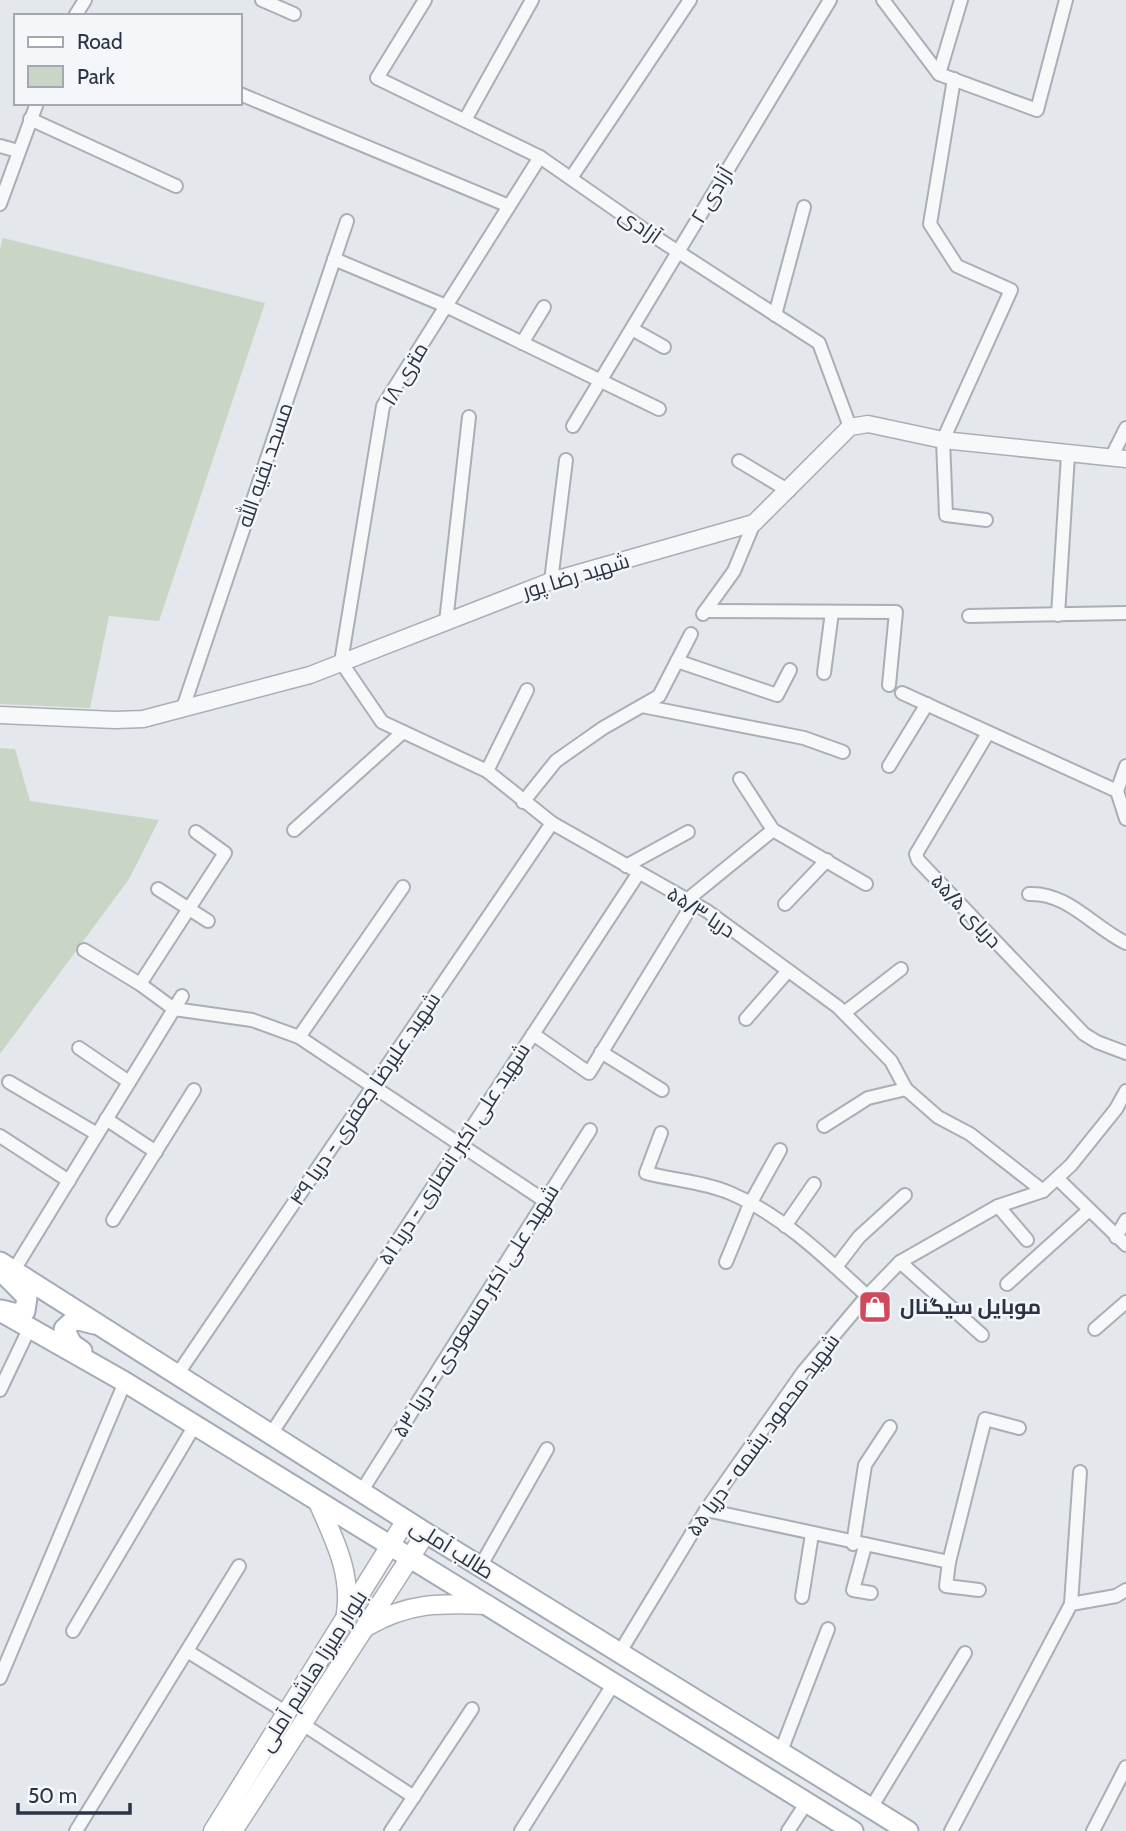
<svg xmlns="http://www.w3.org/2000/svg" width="1126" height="1831" font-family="Cabin,Cairo,sans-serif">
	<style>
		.green { fill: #c9d6c5 }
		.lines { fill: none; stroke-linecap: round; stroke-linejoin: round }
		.minor-casing { stroke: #a9aeb7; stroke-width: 16 }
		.tertiary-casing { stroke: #a9aeb7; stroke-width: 19 }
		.secondary-casing { stroke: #a9aeb7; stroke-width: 21 }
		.primary-casing { stroke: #a3abb8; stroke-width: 23 }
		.minor { stroke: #f7f8fa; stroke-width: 12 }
		.tertiary { stroke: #f7f8fa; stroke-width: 16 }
		.secondary { stroke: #fff; stroke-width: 18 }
		.primary { stroke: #fff; stroke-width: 19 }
		.labels { text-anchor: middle; stroke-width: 5; stroke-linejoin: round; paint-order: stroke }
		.street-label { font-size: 21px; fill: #2b3445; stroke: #f4f6f9 }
		.poi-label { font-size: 21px; font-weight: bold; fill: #2b3445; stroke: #f4f6f9; text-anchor: start }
	</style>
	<rect width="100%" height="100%" fill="#e4e7ec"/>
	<g class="green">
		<path d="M3,238L265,303L159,621L109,616L90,708L0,704V249Z"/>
		<path d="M0,748L15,749L30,801L159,820L129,879L0,1054Z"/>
	</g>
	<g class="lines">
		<defs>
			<g id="minor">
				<path d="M262,0L294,14"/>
				<path d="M425,0L377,78L540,157L649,233L819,343L850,427"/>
				<path d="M883,0L939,74L1037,110L1066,0"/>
				<path d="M75,16L85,0"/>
				<path d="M939,74L961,0"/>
				<path d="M954,79L930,224L957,266L1011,290L943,440L946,515L986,520"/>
				<path d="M240,94L509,206"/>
				<path d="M30,119L176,186"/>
				<path d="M465,120L532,0"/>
				<path d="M0,146L18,151"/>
				<path d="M540,157L383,406L341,662L382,722L487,771L552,823L707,911L838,1007L891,1061L906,1089L938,1117L970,1134L1043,1191"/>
				<path d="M571,178L690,0"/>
				<path d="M0,204L37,103"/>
				<path d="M334,259L446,306L659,409"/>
				<path d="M775,315L804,207"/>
				<path d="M632,329L664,347"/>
				<path d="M522,343L544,307"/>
				<path d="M573,426L830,0"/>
				<path d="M1111,458L1126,428"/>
				<path d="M739,461L789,491"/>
				<path d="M551,581L566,460"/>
				<path d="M705,611L896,612L889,685"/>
				<path d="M703,614L734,571L754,523"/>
				<path d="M1058,615L1068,455"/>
				<path d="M969,616L1126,613"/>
				<path d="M446,622L469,417"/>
				<path d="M677,661L777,695L790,670"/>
				<path d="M824,673L832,612"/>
				<path d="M902,693L1117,791"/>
				<path d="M642,706L804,738L843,752"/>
				<path d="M183,708L347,221"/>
				<path d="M988,733L916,854L918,860L1084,1034L1097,1042L1126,1053"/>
				<path d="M889,766L927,704"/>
				<path d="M1126,766L1117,791L1126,819"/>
				<path d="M487,771L527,690"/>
				<path d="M740,779L773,830L866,884"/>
				<path d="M523,802L556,761L603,728L659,696L691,634"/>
				<path d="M294,830L403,732"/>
				<path d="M196,832L225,853L140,984L174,1009L252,1020L299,1037L545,1201"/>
				<path d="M626,866L688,832"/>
				<path d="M158,889L208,921"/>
				<path d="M1029,894C1067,892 1093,927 1126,943"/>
				<path d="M687,900L773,830"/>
				<path d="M785,904L827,860"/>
				<path d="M84,950L140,984"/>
				<path d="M844,1013L901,969"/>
				<path d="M746,1019L787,972"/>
				<path d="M533,1034L589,1073L693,903"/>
				<path d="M299,1037L403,887"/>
				<path d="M79,1048L129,1082"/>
				<path d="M601,1052L662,1090"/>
				<path d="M9,1082L97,1134"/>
				<path d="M106,1119L156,1152"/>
				<path d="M824,1126L868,1098L906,1089"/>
				<path d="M661,1133L646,1173C673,1180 705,1182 730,1193C782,1215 826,1258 867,1296"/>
				<path d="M0,1136L69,1181"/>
				<path d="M1058,1179L1126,1245"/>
				<path d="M998,1206L1027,1240"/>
				<path d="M113,1220L194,1090"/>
				<path d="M785,1226L814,1184"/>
				<path d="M1116,1237L1126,1220"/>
				<path d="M726,1262L750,1204L780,1150"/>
				<path d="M900,1262L982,1335"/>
				<path d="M836,1267L859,1237L905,1195"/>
				<path d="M14,1270L182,996"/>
				<path d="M1007,1284L1088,1211"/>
				<path d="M1095,1329L1126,1302"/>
				<path d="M177,1375L552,823"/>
				<path d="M0,1390L30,1327"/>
				<path d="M271,1434L638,874"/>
				<path d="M361,1492L590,1130"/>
				<path d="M706,1510L949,1562"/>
				<path d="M853,1544L865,1465L890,1427"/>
				<path d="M865,1546L853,1590L871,1593"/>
				<path d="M480,1567L547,1449"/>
				<path d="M979,1590L946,1586L949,1562L985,1419L1019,1428"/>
				<path d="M802,1597L812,1534"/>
				<path d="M1071,1604L1080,1472"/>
				<path d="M73,1631L195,1425"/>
				<path d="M187,1651L287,1713"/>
				<path d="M620,1652L706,1510L803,1372L867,1296L900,1262L998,1206L1043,1191L1071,1165L1116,1109L1126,1091"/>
				<path d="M0,1678L125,1382"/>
				<path d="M301,1723L414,1797"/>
				<path d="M781,1751L828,1629"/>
				<path d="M871,1808L965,1653"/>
				<path d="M76,1831L239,1566"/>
				<path d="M391,1831L472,1709"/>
				<path d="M521,1831L614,1683"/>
				<path d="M788,1831L807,1802"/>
				<path d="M951,1831L1071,1604L1116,1596L1126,1590"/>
				<path d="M1093,1831L1126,1767"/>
			</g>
			<path id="tertiary" d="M0,715L115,720L143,719L310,675L551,581L754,523L850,427L868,424L943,440L1126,459"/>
			<g id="secondary">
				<path d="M317,1500C333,1537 352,1572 346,1613"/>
				<path d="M366,1627C409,1602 440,1603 488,1605"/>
				<path d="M213,1831L406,1520"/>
				<path d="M233,1831L426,1533"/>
			</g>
			<g id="primary">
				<path d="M0,1262L426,1533L908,1831"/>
				<path d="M1,1310L18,1314L25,1311L27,1297L5,1275"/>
				<path d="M0,1311L125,1382L853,1831"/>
				<path d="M82,1351L72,1344L64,1329L75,1319L94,1324"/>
			</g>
		</defs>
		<use href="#minor" class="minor-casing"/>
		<use href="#tertiary" class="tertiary-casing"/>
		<use href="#secondary" class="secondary-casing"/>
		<use href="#primary" class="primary-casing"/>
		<use href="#minor" class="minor"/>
		<use href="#tertiary" class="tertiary"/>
		<use href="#secondary" class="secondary"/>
		<use href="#primary" class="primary"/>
	</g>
	<defs>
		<symbol id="shop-square" viewBox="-11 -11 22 22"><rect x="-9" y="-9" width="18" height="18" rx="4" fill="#d1495b" stroke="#f4f6f9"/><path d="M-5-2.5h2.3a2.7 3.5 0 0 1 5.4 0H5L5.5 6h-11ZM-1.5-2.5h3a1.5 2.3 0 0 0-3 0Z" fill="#fff"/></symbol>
	</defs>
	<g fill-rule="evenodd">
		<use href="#shop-square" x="856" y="1288" width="38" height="38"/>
	</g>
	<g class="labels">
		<g class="street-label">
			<text transform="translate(712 195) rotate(-59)" y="7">آزادی ۲</text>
			<text transform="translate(640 226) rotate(35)" y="7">آزادی</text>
			<text transform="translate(405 374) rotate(-59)" y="7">۱۸ متری</text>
			<text transform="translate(265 465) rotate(-71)" y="7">مسجد بقیه الله</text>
			<text transform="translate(576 576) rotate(-17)" y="7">شهید رضا پور</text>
			<text transform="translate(966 911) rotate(47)" y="7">دریای ۵۵/۵</text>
			<text transform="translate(701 912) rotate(33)" y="7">دریا ۵۵/۳</text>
			<text transform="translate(365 1099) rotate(-56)" y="7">شهید علیرضا جعفری - دریا ۴۹</text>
			<text transform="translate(454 1154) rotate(-57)" y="7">شهید علی اکبر انصاری - دریا ۵۱</text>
			<text transform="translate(476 1311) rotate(-58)" y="7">شهید علی اکبر مسعودی - دریا ۵۳</text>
			<text transform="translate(763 1435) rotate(-54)" y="7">شهید محمود بشمه - دریا ۵۵</text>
			<text transform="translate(452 1549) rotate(32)" y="7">طالب آملی</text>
			<text transform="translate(313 1671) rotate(-58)" y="7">بلوار میرزا هاشم آملی</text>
		</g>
		<g class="poi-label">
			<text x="900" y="1314">موبایل سیگنال</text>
		</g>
	</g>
	<rect x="14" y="14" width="228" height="91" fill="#f4f6f9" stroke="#a4a8b1" stroke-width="2"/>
	<rect x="28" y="37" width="35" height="10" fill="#ffffff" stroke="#a4a8b1" stroke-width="2"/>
	<text x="77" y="49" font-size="21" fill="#2b3445">Road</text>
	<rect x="28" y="66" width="35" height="21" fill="#c9d6c5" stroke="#a4a8b1" stroke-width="2"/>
	<text x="77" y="84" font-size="21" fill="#2b3445">Park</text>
	<path d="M18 1803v10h112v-10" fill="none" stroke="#2b3445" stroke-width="3.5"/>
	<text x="28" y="1803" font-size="21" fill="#2b3445" stroke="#f4f6f9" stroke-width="5" paint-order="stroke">50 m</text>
</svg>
